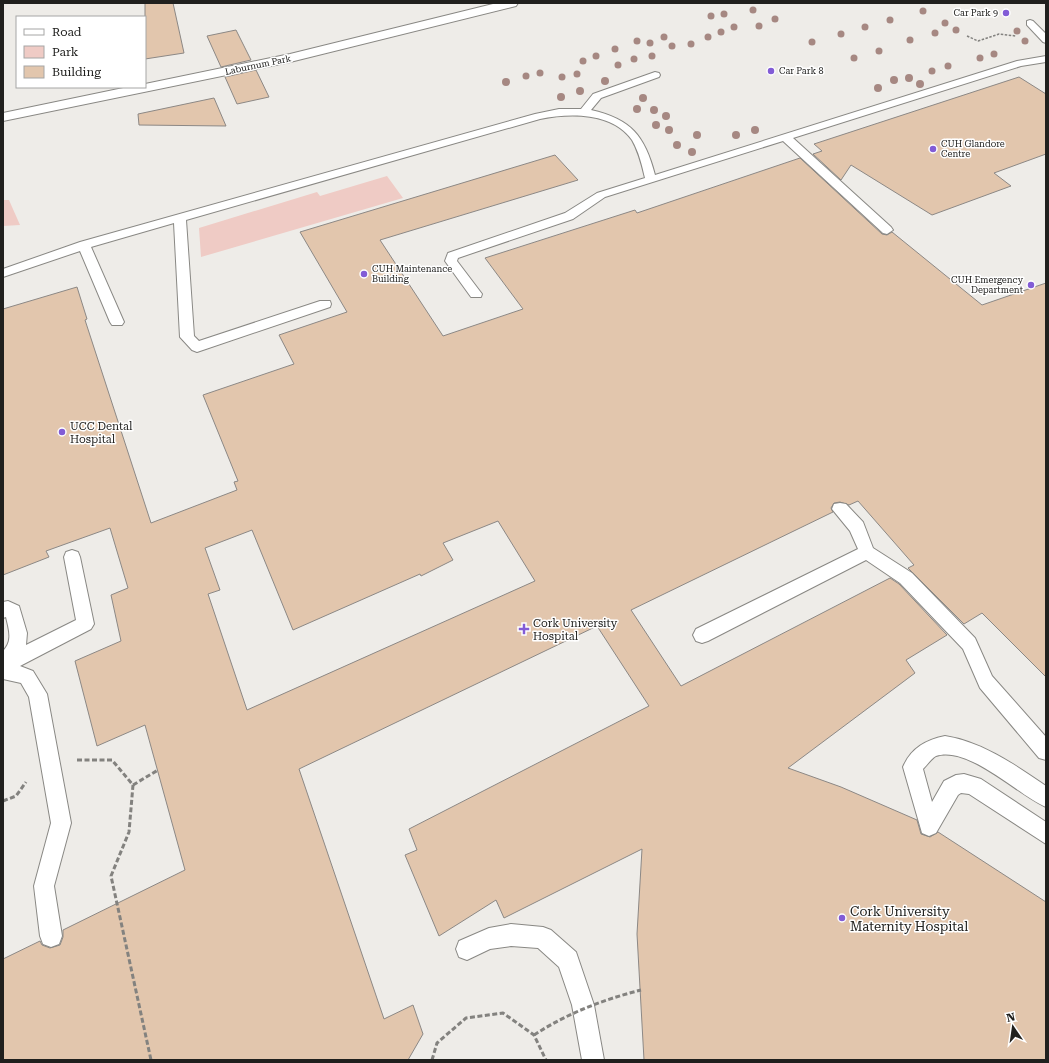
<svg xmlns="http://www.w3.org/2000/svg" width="1049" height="1063" font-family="'Roboto Serif',serif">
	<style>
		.green { fill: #efcbc5 }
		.building { fill: #e2c6ad; stroke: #8c8885; fill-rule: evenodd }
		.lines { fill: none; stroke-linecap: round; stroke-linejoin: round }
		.lane-casing { stroke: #898884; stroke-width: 2 }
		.street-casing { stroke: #898884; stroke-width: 2 }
		.path-far1 { stroke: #83827f; stroke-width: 1.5; stroke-dasharray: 2.5 1.5; stroke-linecap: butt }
		.path { stroke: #83827f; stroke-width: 3; stroke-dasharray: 5 2.5; stroke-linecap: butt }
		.lane { fill: #fff; fill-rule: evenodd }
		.street { fill: #fff; fill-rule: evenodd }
		.path-bridge { stroke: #83827f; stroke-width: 3; stroke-dasharray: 5 2.5; stroke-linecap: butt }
		.tree { fill: #a68882 }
		.poi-dot { fill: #825cd6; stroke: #fff; stroke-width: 1.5 }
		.labels { text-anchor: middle; stroke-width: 3; stroke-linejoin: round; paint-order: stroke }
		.far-poi-label { font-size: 9px; fill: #20201e; stroke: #fff; text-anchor: start }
		.far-street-label { font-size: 9px; fill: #20201e; stroke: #fff }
		.poi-label { font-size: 11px; fill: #20201e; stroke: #fff; text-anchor: start }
		.near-poi-label { font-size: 13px; fill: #20201e; stroke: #fff; text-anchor: start }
	</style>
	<rect width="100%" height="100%" fill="#eeece8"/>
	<g class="green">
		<path d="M387,176L403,198L201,257L199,228L317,192L320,196Z"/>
		<path d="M3,200H9L20,225L3,226Z"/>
	</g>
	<g class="building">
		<path d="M145,3H173L184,53L145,59Z"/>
		<path d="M236,30L251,60L221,67L207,36Z"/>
		<path d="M256,70L269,97L237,104L225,77Z"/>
		<path d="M1019,77L1046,94V154L994,173L1011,186L932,215L851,165L841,180L813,154L822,151L814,144Z"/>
		<path d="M214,98L226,126L139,125L138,114Z"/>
		<path d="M555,155L578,180L380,240L443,336L523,309L485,258L635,210L637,213L800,158L882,234L887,235L892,232L982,305L1046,283V677L982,613L964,624L908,568L914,565L858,501L849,505L840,502L834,503L831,508L833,512L631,610L681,686L890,578L899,584L947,635L906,660L915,673L788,768L841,787L917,820L921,834L930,837L938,832L1046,902V1060H644L637,934L642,849L504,918L496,900L439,936L405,855L417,850L409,829L649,706L597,626L299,769L384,1019L413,1005L423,1034L408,1060H3V959L40,941L42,945L50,948L60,945L63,937V930L185,870L145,725L97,746L75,661L121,641L111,595L128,588L110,528L46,551L49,557L3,575V309L77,287L87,319L85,320L151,523L237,490L234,482L238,481L203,395L294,364L279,335L347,312L300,232ZM498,521L535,581L247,710L208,594L220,590L205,548L252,530L293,630L420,574L421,576L453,560L443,543Z"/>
	</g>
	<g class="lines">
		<defs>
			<g id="lane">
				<path d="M1030,20L1033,21L1046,34V43L1043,42L1027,25V21Z"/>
				<path d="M1046,56V62L1021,66L793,138L891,227L893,230L887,234L883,233L783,141L605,197L573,219L458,258L457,261L482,294L481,297H471L445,261L448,253L565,213L597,193L645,178C642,165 639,152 632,140C612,112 570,113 540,119L186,220L194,336L199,341L320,301H330L331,304L330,307L197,352L192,350L180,337L174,223L91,247L124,322L122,325H112L110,322L80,251L3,277V269L80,242L535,114L559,109H581L593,94L655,72L659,73L660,75L659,77L601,98L591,110C631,119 645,136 655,175L1017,61Z"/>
				<path d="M840,503L846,504L863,522L873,548L912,573L975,638L992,676L1046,737V760L1039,758L980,688L963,649L900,583L866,560L708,641L702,643L696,641L693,635L696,629L858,549L850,531L832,509L834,504Z"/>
				<path d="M72,550L78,552L80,557L94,624L91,629L20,666L33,671L47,694L71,823L54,886L62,936L59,944L51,947L43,944L40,936L34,886L51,823L29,697L21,683L3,679V651C13,641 9,630 6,617L3,618V602L8,601L19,606L27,633L26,645L76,620L64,557L66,552Z"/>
				<path d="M945,736C983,742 1015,765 1046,786V807C1018,795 968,745 936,756C931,759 927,765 923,769L932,802L944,781L956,775L964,774L981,779L1046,822V844L969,794L961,793L958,795L936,833L929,836L922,833L903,767C911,748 926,740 945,736Z"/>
				<path d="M511,924L543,927L551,930L576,952L594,1005L604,1060H582L572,1005L559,967L538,948L511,946L490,949L467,960L459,957L456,949L459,941L489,928Z"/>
			</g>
			<path id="street" d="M497,3H518L516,6L290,62L3,121V113L128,87H145V84L290,54Z"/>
		</defs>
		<use href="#lane" class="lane-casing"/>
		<use href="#street" class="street-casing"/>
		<path class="path-far1" d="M967,36L978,41L999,34L1016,36"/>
		<g class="path">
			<path d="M77,760H112L133,785L129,832L111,876L151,1060"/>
			<path d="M133,785L158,770"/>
			<path d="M3,801L16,796L26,782"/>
			<path d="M432,1060L437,1043L466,1018L503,1013L534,1035L546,1060"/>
		</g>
		<use href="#lane" class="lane"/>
		<use href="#street" class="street"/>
		<path class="path-bridge" d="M534,1035C568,1013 602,1000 641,990"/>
	</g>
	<g class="tree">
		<circle cx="753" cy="10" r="3.5"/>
		<circle cx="923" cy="11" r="3.5"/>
		<circle cx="724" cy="14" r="3.5"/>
		<circle cx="711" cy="16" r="3.5"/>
		<circle cx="775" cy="19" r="3.5"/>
		<circle cx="890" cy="20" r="3.5"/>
		<circle cx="945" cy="23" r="3.5"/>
		<circle cx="759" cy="26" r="3.5"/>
		<circle cx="734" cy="27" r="3.5"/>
		<circle cx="865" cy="27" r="3.5"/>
		<circle cx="956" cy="30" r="3.5"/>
		<circle cx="1017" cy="31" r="3.5"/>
		<circle cx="721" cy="32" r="3.5"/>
		<circle cx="935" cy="33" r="3.5"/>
		<circle cx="841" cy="34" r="3.5"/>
		<circle cx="664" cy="37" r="3.5"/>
		<circle cx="708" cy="37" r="3.5"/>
		<circle cx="910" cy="40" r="3.5"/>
		<circle cx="637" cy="41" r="3.5"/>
		<circle cx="1025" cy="41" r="3.5"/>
		<circle cx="812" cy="42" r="3.5"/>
		<circle cx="650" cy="43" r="3.5"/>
		<circle cx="691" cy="44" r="3.5"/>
		<circle cx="672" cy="46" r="3.5"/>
		<circle cx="615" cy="49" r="3.5"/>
		<circle cx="879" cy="51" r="3.5"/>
		<circle cx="994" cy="54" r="3.5"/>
		<circle cx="596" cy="56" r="3.5"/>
		<circle cx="652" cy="56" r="3.5"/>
		<circle cx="854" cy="58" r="3.5"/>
		<circle cx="980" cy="58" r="3.5"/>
		<circle cx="634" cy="59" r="3.5"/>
		<circle cx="583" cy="61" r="3.5"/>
		<circle cx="618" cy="65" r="3.5"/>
		<circle cx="948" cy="66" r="3.5"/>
		<circle cx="932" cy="71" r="3.5"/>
		<circle cx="540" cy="73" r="3.5"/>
		<circle cx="577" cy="74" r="3.5"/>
		<circle cx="526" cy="76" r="3.5"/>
		<circle cx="562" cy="77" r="3.5"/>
		<circle cx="909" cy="78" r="4"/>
		<circle cx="894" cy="80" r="4"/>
		<circle cx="605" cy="81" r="4"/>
		<circle cx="506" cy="82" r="4"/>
		<circle cx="920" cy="84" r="4"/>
		<circle cx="878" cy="88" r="4"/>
		<circle cx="580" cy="91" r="4"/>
		<circle cx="561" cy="97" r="4"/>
		<circle cx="643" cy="98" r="4"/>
		<circle cx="637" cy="109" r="4"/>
		<circle cx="654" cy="110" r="4"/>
		<circle cx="666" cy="116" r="4"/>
		<circle cx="656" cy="125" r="4"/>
		<circle cx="669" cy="130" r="4"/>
		<circle cx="755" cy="130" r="4"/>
		<circle cx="697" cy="135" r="4"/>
		<circle cx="736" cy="135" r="4"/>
		<circle cx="677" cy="145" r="4"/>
		<circle cx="692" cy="152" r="4"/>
	</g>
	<g class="poi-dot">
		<circle cx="1006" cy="13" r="4"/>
		<circle cx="771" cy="71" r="4"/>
		<circle cx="933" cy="149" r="4"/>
		<circle cx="364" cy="274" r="4"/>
		<circle cx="1031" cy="285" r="4"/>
		<circle cx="62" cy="432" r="4"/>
		<path d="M522 623h4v4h4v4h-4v4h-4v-4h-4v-4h4z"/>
		<circle cx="842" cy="918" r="4"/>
	</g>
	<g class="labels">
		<g class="far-poi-label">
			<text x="998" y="16" text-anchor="end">Car Park 9</text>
			<text x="779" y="74">Car Park 8</text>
			<text x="941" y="147">CUH Glandore<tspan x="941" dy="10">Centre</tspan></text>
			<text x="372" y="272">CUH Maintenance<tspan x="372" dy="10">Building</tspan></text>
			<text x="1023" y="283" text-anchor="end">CUH Emergency<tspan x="1023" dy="10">Department</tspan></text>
		</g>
		<g class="far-street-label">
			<text transform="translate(258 65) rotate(-12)" y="3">Laburnum Park</text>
		</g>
		<g class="poi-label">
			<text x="70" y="430">UCC Dental<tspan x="70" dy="13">Hospital</tspan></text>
			<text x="533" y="627">Cork University<tspan x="533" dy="13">Hospital</tspan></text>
		</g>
		<g class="near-poi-label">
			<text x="850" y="916">Cork University<tspan x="850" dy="15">Maternity Hospital</tspan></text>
		</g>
	</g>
	<rect width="1049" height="1063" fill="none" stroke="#20201e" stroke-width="8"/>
	<rect x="16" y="16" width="130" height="72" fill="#ffffff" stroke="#a6a6a5"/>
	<rect x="24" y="29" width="20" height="6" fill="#ffffff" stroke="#a6a6a5"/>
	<text x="52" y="36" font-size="12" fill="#20201e">Road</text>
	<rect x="24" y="46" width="20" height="12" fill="#efcbc5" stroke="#a6a6a5"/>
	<text x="52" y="56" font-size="12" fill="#20201e">Park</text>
	<rect x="24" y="66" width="20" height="12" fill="#e2c6ad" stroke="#a6a6a5"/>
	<text x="52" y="76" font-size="12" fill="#20201e">Building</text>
	<g transform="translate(1013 1027) rotate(347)" stroke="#ffffff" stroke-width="3" paint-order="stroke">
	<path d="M0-3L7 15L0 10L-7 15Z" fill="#20201e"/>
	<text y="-6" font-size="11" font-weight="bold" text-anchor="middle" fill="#20201e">N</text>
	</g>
</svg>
